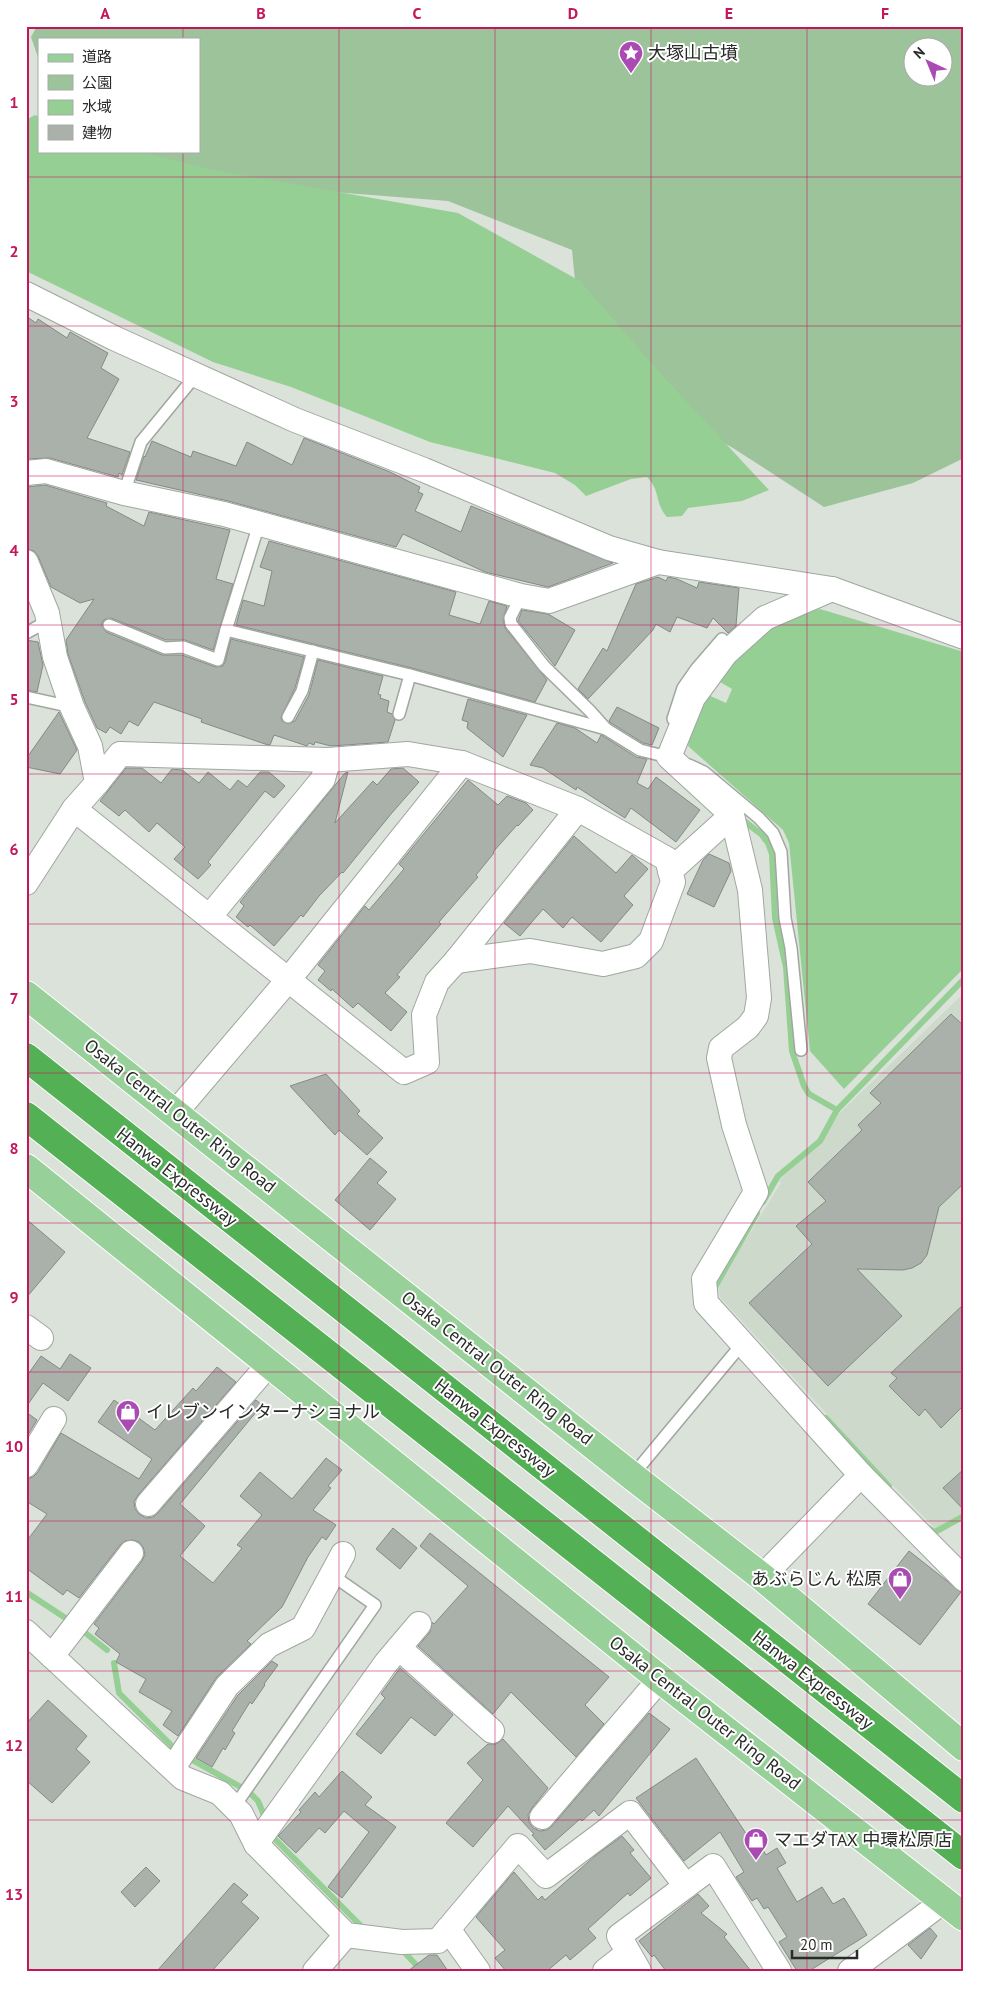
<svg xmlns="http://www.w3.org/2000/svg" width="990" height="1997" font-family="'PT Sans','Noto Sans JP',sans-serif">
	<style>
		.built { fill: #ccd9cb }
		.green { fill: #9cc39a; fill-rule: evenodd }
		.water { fill: #96cf94 }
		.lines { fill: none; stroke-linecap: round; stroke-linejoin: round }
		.stream { stroke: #96cf94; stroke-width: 6 }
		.building { fill: #aab1aa; stroke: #848b84 }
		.service-casing { stroke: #a0a7a0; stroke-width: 14 }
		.minor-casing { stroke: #a0a7a0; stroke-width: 26 }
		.primary-casing { stroke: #fff; stroke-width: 30 }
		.motorway-casing { stroke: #fff; stroke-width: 30 }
		.service { stroke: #fff; stroke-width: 11 }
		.minor { stroke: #fff; stroke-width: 24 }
		.primary { stroke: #98d099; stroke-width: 28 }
		.motorway { stroke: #54b055; stroke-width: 28 }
		.grid { fill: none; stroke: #c2185b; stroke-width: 1; stroke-opacity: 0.55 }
		.labels { text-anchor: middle; stroke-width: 4; stroke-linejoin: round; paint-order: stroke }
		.poi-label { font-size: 18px; fill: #282b28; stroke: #fff; text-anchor: start }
		.street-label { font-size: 18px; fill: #282b28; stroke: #fff }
		.neatline { fill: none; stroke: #c2185b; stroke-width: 2 }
		.grid-label { font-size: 16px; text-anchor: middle; font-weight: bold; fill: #c2185b }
	</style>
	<rect width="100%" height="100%" fill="#dae2da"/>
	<path class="built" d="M964,993V1514L936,1529L880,1472L720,1297L718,1285L781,1183L779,1180L822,1142L839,1114Z"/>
	<path class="green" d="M37,26H964V458L913,483L824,507L733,448L636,393L579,321L572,250L448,201L220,183L101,151H199V39H39V60L31,37ZM912,48H942V78H912Z"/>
	<g class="water">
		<path d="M35,115L39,117V151H137L213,170L458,213L580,281L661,374L769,490L742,501L688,508L682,516L667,517C654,502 661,491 647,477L631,479L586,496L575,485L555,473L430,442L291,387L213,362L26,271V120Z"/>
		<path d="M820,609L964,652V968L844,1089L810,1051L789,843L783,830L688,746L692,728L706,694L726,703L732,689L715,679L760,634L800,614Z"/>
	</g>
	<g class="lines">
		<g class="stream">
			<path d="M739,822L744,821L761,834L768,843L772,854L775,918L786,967L792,1051L804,1086L809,1094L837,1110L820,1141L778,1176L763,1202"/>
			<path d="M837,1110L964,979"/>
			<path d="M715,1292V1287L757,1213"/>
			<path d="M826,1418L889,1486"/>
			<path d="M928,1528L935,1532L964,1516"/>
			<path d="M26,1592L70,1621"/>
			<path d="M83,1631L107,1650"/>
			<path d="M114,1663L119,1693L176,1750"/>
			<path d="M194,1761L248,1791L258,1801L266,1820"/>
			<path d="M272,1836L365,1930"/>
			<path d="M405,1953L421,1970"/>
		</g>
	</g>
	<g class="building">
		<path d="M26,316L36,323L38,319L67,338L70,332L108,353L101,368L119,379L87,438L130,452L122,475L119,473L118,477L50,458L26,459Z"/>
		<path d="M304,438L390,472L420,487L418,492L423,494L415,511L461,532L471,506L613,563L548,587L485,572L403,534L396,547L228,501L136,480L144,456L145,457L152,441L191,457L193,451L236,466L247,442L292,465Z"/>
		<path d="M45,485L107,503L106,506L144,526L149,512L230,530L216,579L233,584L213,650L185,640H166L111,618L105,619L102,622V626L106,632L162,655H182L216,667L223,666L225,662L231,639L304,657L295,688L281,717L282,721L288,724L295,721L309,695L318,660L383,676L378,694L381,695L380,698L389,701L387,712L392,714L395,720L388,742L331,746L315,742L314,745L309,743L307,746L274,735L270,745L265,744L201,722L202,719L154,702L138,726L129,721L121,734L110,727L106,733L97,728L85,702L68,654L66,640L94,599L80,603L51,587L38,556L34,551L26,549V487Z"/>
		<path d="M269,541L456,592L449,615L480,624L489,601L507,606L503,619L505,628L547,680L535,702L412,668L236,625L243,600L264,606L272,571L260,567Z"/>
		<path d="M658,577L666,581L668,577L677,579L697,588L699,582L739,588L736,626L728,633L713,618L707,628L677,617L670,632L656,624L653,630L588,699L578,689L603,648L607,651L636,584Z"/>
		<path d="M522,610L548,614L575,630L555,666L518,621Z"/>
		<path d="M26,640L38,642L43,665L37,692L26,690Z"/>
		<path d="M468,699L527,715L503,757L467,728L468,722L462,720Z"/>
		<path d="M617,707L659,728L652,745L643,743L611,723L609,721Z"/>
		<path d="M59,712L77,750L60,774L26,767V759Z"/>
		<path d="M557,723L575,728L597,743L601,735L603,736L636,757L647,759L637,783L648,789L656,777L700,810L676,842L631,808L625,818L577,787L576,790L543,768L530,765Z"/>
		<path d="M126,768H142L161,783L172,769L182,770L199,783L208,772L230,790L238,780L247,787L260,772H269L285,786L274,798L265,791L208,862L211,865L198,879L174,859L185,847L157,823L149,832L125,810L119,816L100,801Z"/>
		<path d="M403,768L419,782L391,814L343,873L342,872L319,896L303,917L301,915L274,946L250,925L248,927L236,917L244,906L240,902L345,773L348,772L335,823L373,781L377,785L391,769Z"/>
		<path d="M468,780L498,805L507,796L526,803L533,810L518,826L517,825L493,852L494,853L476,875L478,877L439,922L441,924L397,975L400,977L385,993L407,1012L391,1031L358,1003L353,1008L332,989L331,991L318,980L325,971L318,965L365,906L369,910L404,869L399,864Z"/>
		<path d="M574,836L616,873L632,855L648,869L624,896L633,905L601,942L572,917L563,928L543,909L520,936L504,923Z"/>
		<path d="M709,854L729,863L731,871L714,907L687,894L703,860Z"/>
		<path d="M951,1014L964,1026V1183L939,1207L927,1255L921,1263L912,1268L903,1270L857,1269L902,1316L828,1386L749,1303L812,1244L796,1226L826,1201L808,1182L862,1130L858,1125L881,1103L870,1093Z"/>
		<path d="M326,1074L360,1111L357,1114L383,1138L367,1155L339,1130L335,1135L290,1086Z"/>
		<path d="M370,1158L387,1172L377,1183L396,1199L370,1230L335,1200Z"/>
		<path d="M26,1219L65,1252L26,1298Z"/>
		<path d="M964,1304V1405L941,1428L925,1409L919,1416L889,1386L897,1378L891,1373Z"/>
		<path d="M70,1354L91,1368L68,1401L43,1383L26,1407V1377L41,1356L60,1369Z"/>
		<path d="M217,1367L236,1382L138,1495L134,1502L135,1509L139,1514L146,1518L153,1517L158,1513L256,1400L262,1405L180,1504L205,1526L180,1556L213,1583L242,1548L237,1545L262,1515L240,1496L260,1472L292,1499L326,1458L342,1470L328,1486L331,1488L313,1510L336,1525L326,1540L322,1537L308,1557L282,1607L247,1641L251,1644L216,1678L178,1736L163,1725L172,1711L139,1692L146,1679L116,1662L120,1654L95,1634L99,1628L94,1624L142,1561L145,1554L143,1547L139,1542L133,1540L125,1541L120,1545L79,1598L67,1590L63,1595L26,1568V1542L47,1514L26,1501V1479L33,1477L38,1472L61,1433L139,1479L152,1459L98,1422L114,1400L155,1430L193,1388L196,1391Z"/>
		<path d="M26,1412L37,1420L26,1438Z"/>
		<path d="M964,1469V1510L943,1488Z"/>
		<path d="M393,1528L417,1548L400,1569L376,1549Z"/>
		<path d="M430,1533L609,1677L585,1705L604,1724L576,1757L511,1692L493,1714L418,1646L430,1632L432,1622L434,1624L468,1586L420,1546Z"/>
		<path d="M909,1551L961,1592L920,1645L868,1604Z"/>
		<path d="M272,1661L278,1665L264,1684L265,1685L252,1704L250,1702L232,1731L235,1733L225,1750L223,1748L212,1767L196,1758L238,1695Z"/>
		<path d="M400,1668L453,1715L435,1736L411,1717L381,1754L356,1734L385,1698L381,1694Z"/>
		<path d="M48,1700L87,1736L76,1749L90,1762L52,1803L26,1780V1724Z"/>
		<path d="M649,1713L670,1729L599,1816L594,1810L582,1821L580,1819L545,1850L532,1835L534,1834L508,1806L473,1847L446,1823L483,1780L467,1763L488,1744H496L503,1739L548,1788L532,1808L528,1815L529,1822L533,1828L540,1831L547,1830L552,1826Z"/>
		<path d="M696,1758L747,1835L752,1831L766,1855L777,1848L786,1863L777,1868L797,1902L822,1887L833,1904L844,1898L867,1935L809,1971H797L779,1942L787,1937L768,1907L764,1909L757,1898L752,1901L736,1877L744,1872L720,1832L684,1861L636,1798Z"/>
		<path d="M342,1771L372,1797L365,1805L396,1827L342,1898L328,1887L369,1832L344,1811L325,1833L319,1828L296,1853L278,1836L301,1812L299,1810L315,1792L319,1797Z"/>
		<path d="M622,1836L634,1850L630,1853L651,1878L630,1896L628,1893L588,1929L596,1938L570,1960L566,1955L547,1971H506L495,1958L505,1950L476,1917L513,1873L514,1872L538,1900L542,1896L545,1900L595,1856Z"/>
		<path d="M146,1867L160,1881L135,1907L121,1892Z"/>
		<path d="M234,1883L248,1895L241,1902L259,1918L212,1971H157Z"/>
		<path d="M698,1894L709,1906L701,1913L727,1934L724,1937L751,1971H666L654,1955L652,1957L639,1941Z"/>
		<path d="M930,1928L937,1936L921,1959L908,1945Z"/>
		<path d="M429,1955H437L448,1971H408Z"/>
	</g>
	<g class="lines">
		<defs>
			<g id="service">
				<path d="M124,493L141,442L196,375"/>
				<path d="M259,524L226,630L410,675L606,729L640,750L672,758"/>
				<path d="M521,596L510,618L511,624L544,666L590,711L606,729"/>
				<path d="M109,625L165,648L183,647L218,660L226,630"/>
				<path d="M26,633L48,621"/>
				<path d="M26,697L72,707"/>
				<path d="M399,714L410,675"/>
				<path d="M288,717L302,691L313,651"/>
				<path d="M673,719L683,688L697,668L722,639"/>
				<path d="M689,765L704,772L759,818L773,833L781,852L785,918L791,948L801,1050"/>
				<path d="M632,1476L742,1344"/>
				<path d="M234,1807L375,1605L332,1575"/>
			</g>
			<g id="minor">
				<path d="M26,294L114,338L295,420L424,470L609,548L658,562L832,589"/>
				<path d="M26,473L46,471L124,493L224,514L521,596L549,601L658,562"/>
				<path d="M26,562L47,613L55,657L72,707L90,746L97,783L74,809L26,883"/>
				<path d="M964,637L832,589L765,618L726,653L693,698L669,757L732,815L750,890L759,998L756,1016L748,1027L721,1048L719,1058L734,1125L756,1192L704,1279L706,1303L861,1475L964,1579"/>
				<path d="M97,783L120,754L328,760L408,754L462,763L578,809L667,859L673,882L651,941L636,956L603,964L530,951L456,961"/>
				<path d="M74,809L404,1072L427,1062L424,1015L437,982L456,961L578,809"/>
				<path d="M670,871L732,815"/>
				<path d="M210,916L323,779L328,760"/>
				<path d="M175,1113L289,979L462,763"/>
				<path d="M26,1327L41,1338"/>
				<path d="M26,1465L54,1419"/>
				<path d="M148,1504L270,1363"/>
				<path d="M762,1577L861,1475"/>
				<path d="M26,1632L183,1778L220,1793L241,1814L256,1844L346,1935L402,1942L438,1941L518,1846L546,1876L630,1813L686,1886"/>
				<path d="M399,1648L492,1731"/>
				<path d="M52,1656L131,1553"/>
				<path d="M173,1768L227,1686L269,1645L303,1628L343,1554"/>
				<path d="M542,1817L660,1679"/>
				<path d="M256,1844L386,1663L419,1624"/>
				<path d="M448,1929L478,1971"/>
				<path d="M315,1971L346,1935"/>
				<path d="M605,1971L628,1953"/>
				<path d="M639,1971L619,1936L713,1866L779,1971"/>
				<path d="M850,1971L944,1901"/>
			</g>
			<g id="primary">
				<path d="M26,995L632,1476L762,1577L964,1747"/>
				<path d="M26,1168L660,1679L964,1917"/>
			</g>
			<g id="motorway">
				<path d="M26,1057L964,1799"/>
				<path d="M26,1116L964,1856"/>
			</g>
		</defs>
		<use href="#service" class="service-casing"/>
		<use href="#minor" class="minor-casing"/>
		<use href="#primary" class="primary-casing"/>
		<use href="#motorway" class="motorway-casing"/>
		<use href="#service" class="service"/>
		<use href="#minor" class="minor"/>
		<use href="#primary" class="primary"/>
		<use href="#motorway" class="motorway"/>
	</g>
	<path class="grid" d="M183,26V39M339,26V1971M495,26V1971M651,26V1971M807,26V1971M183,151V1971M26,177H964M26,326H964M26,476H964M26,625H964M26,774H964M26,924H964M26,1073H964M26,1223H964M26,1372H964M26,1521H964M26,1671H964M26,1820H964"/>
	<defs>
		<symbol id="sight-pin" viewBox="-11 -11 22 30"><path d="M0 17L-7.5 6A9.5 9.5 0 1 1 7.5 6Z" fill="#aa4bb4" stroke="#fff"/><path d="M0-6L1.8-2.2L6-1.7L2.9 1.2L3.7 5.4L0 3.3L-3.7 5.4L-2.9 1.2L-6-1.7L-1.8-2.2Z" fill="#fff"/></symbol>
		<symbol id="shop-pin" viewBox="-11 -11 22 30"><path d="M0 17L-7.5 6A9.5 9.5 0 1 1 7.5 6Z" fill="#aa4bb4" stroke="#fff"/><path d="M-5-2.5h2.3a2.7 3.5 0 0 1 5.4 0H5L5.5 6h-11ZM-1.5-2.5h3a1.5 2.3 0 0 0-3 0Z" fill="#fff"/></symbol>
	</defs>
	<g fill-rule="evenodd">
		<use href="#sight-pin" x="617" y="39" width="28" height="38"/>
		<use href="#shop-pin" x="114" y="1398" width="28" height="38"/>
		<use href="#shop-pin" x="886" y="1565" width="28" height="38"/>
		<use href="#shop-pin" x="742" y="1826" width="28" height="38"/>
	</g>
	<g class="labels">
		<g class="poi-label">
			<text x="648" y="59">大塚山古墳</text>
			<text x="146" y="1418">イレブンインターナショナル</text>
			<text x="882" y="1585" text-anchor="end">あぶらじん 松原</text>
			<text x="774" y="1846">マエダTAX 中環松原店</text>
		</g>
		<g class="street-label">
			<text transform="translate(180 1116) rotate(38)" y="6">Osaka Central Outer Ring Road</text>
			<text transform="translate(177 1177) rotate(38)" y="6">Hanwa Expressway</text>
			<text transform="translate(497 1368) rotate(38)" y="6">Osaka Central Outer Ring Road</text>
			<text transform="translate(495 1428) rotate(38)" y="6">Hanwa Expressway</text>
			<text transform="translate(813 1680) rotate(38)" y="6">Hanwa Expressway</text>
			<text transform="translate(705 1713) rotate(38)" y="6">Osaka Central Outer Ring Road</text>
		</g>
	</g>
	<rect width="990" height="1997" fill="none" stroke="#ffffff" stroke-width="55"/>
	<rect x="38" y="38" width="162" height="115" fill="#ffffff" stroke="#a9aaa9"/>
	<rect x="48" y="54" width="25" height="8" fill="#98d099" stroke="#a9aaa9"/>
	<text x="82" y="62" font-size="15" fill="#282b28">道路</text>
	<rect x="48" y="75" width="25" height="15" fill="#9cc39a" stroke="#a9aaa9"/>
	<text x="82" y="88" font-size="15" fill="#282b28">公園</text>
	<rect x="48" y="100" width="25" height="15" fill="#96cf94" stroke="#a9aaa9"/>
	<text x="82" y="112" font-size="15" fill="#282b28">水域</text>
	<rect x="48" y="125" width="25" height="15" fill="#aab1aa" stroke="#a9aaa9"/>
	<text x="82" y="138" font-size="15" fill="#282b28">建物</text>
	<g transform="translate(928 62) rotate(316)"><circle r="24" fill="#ffffff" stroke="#a9aaa9"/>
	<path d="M0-4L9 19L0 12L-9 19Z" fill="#aa4bb4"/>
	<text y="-8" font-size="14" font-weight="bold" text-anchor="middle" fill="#282b28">N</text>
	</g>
	<path d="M792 1950v8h65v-8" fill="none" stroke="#282b28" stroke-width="2.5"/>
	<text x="800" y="1950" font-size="15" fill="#282b28" stroke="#ffffff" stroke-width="4" paint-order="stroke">20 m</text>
	<rect x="28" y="28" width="934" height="1942" class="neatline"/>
	<g class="grid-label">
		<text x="105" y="19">A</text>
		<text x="261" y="19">B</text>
		<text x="417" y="19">C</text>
		<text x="573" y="19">D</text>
		<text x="729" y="19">E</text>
		<text x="885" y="19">F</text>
		<text x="14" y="108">1</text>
		<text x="14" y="257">2</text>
		<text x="14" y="407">3</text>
		<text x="14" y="556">4</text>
		<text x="14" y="705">5</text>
		<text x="14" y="855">6</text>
		<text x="14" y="1004">7</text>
		<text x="14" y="1154">8</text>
		<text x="14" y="1303">9</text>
		<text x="14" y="1452">10</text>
		<text x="14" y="1602">11</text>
		<text x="14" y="1751">12</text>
		<text x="14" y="1900">13</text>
	</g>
</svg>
